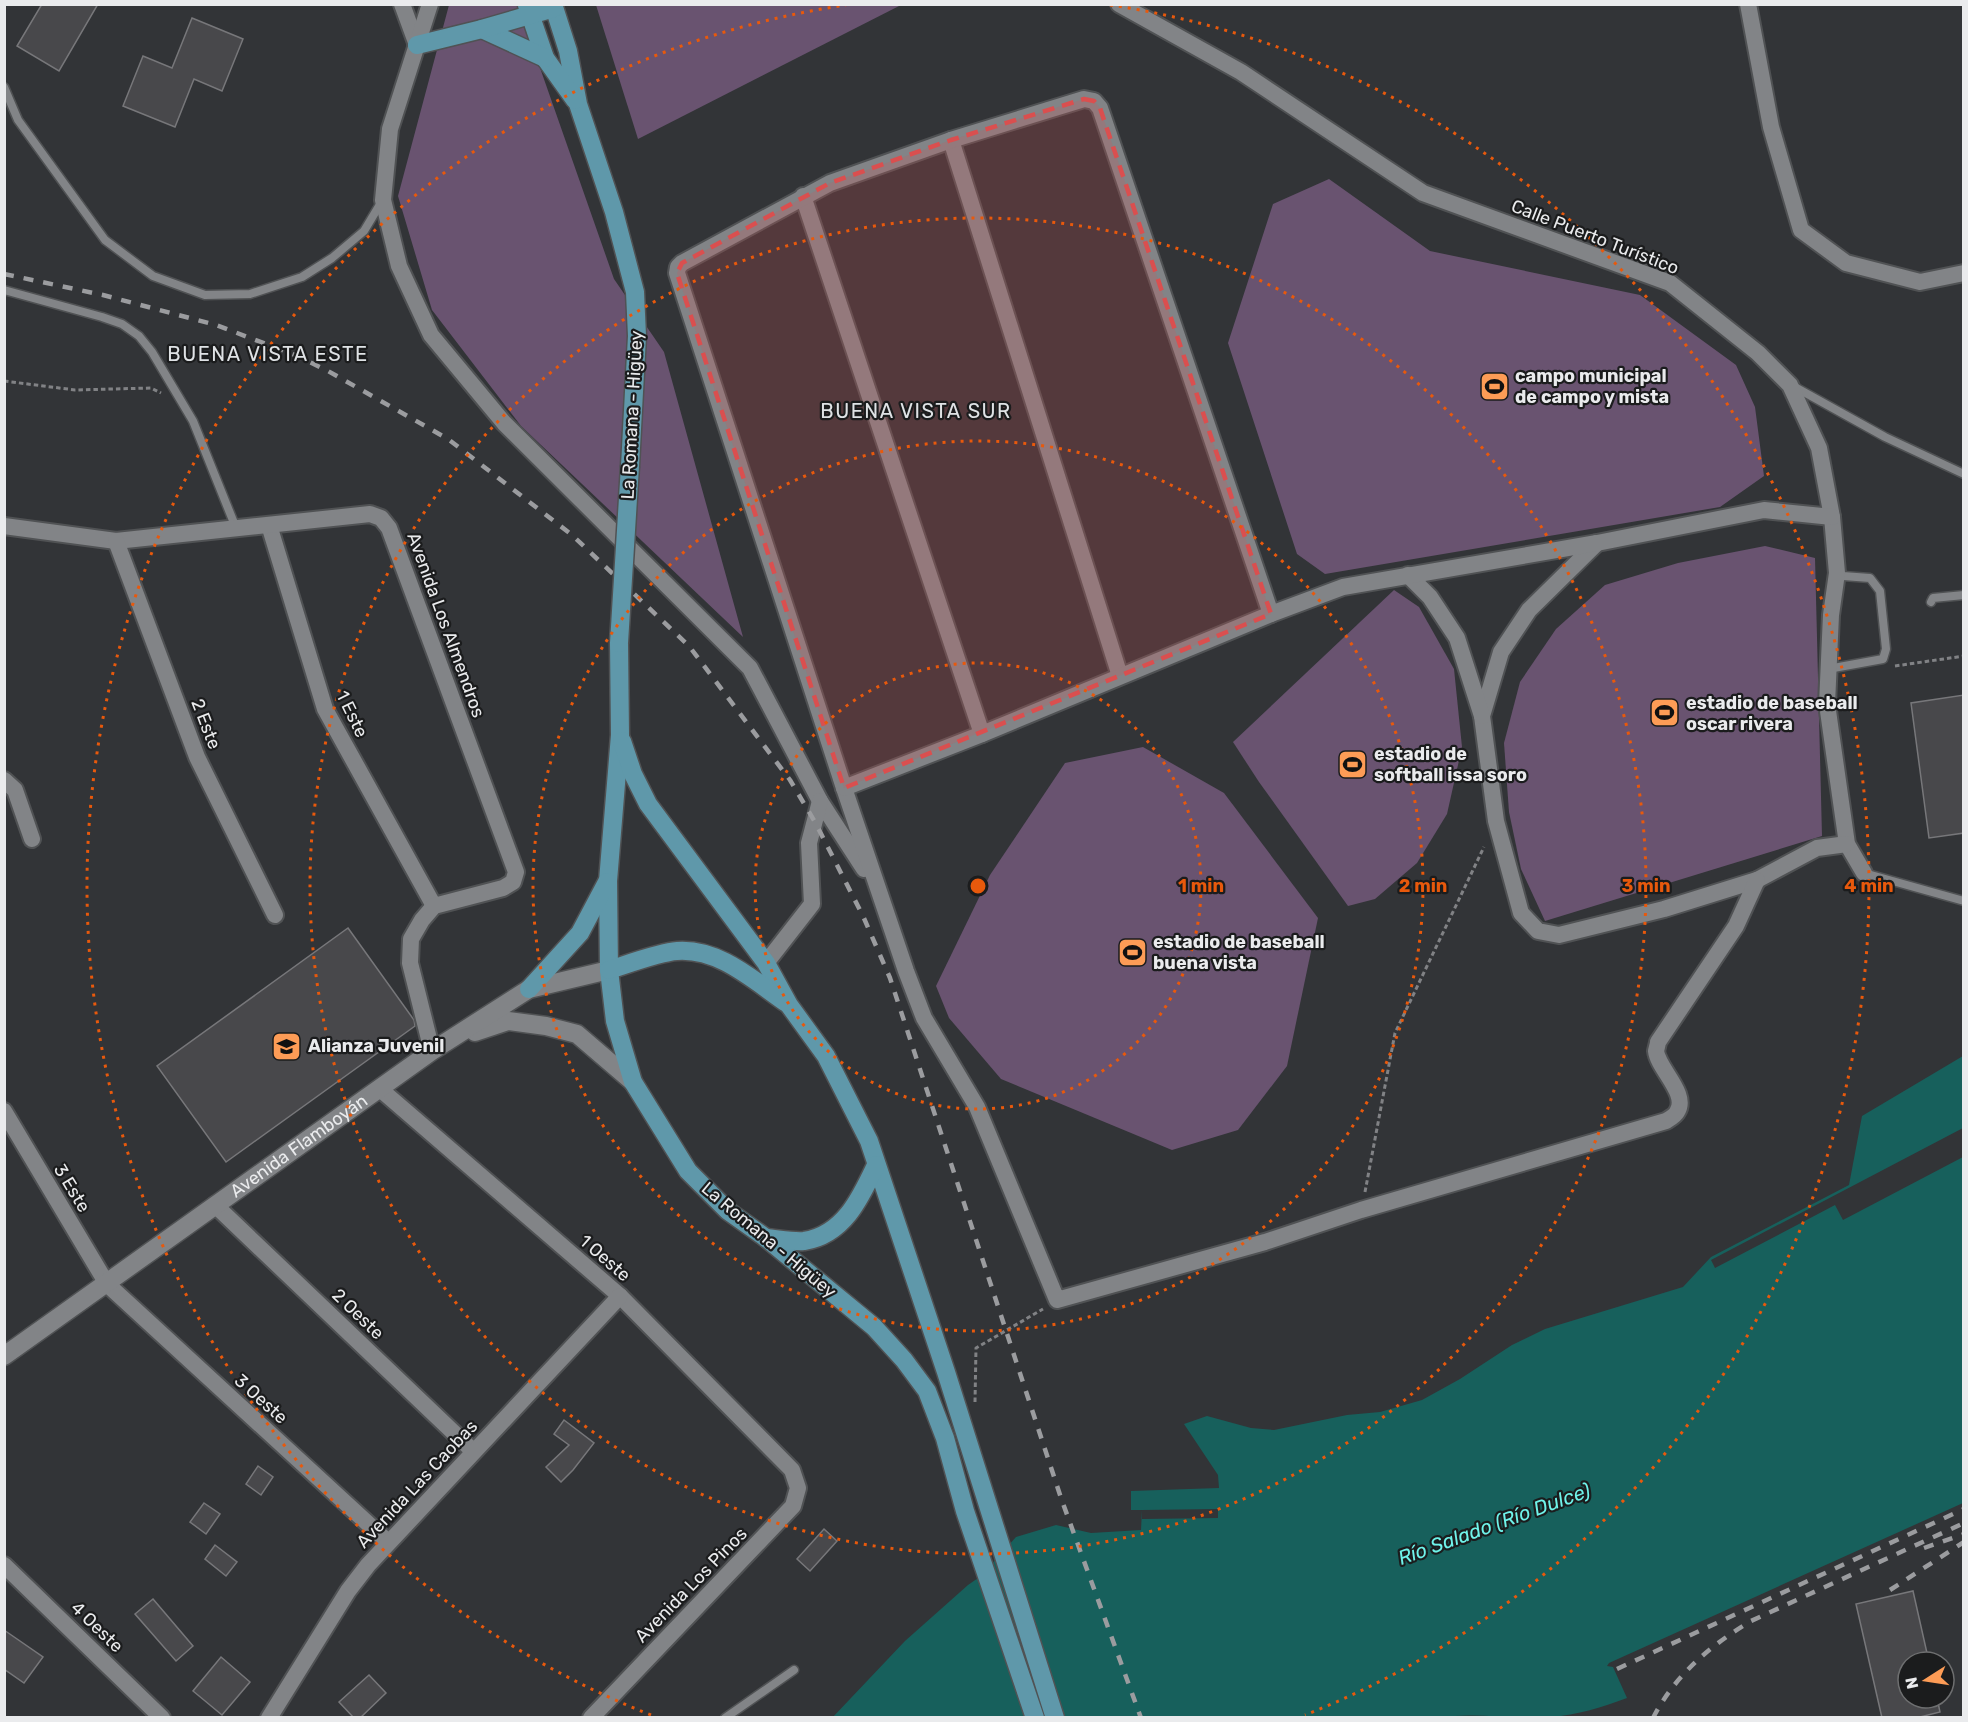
<svg xmlns="http://www.w3.org/2000/svg" width="1968" height="1722" font-family="Rubik,sans-serif">
	<style>
		.green { fill: #695370 }
		.water { fill: #17605c }
		.pier { fill: #323437 }
		.building { fill: #48484b; stroke: #77777a; stroke-width: 1.5 }
		.lines { fill: none; stroke-linecap: round; stroke-linejoin: round }
		.lane-casing { stroke: #505254; stroke-width: 11 }
		.street-casing { stroke: #505254; stroke-width: 20 }
		.secondary-casing { stroke: #505254; stroke-width: 21 }
		.primary-casing { stroke: #505254; stroke-width: 21 }
		.path { stroke: #818285; stroke-width: 3; stroke-dasharray: 4.5 3; stroke-linecap: butt }
		.lane { stroke: #828487; stroke-width: 8 }
		.street { stroke: #828487; stroke-width: 16 }
		.secondary { stroke: #828487; stroke-width: 18 }
		.primary { stroke: #5f98aa; stroke-width: 18 }
		.rail { stroke: #9b9c9f; stroke-width: 4.5; stroke-dasharray: 10 10; stroke-linecap: butt }
		.primary-bridge-casing { stroke: #505254; stroke-width: 21; stroke-linecap: butt }
		.primary-bridge { stroke: #5f98aa; stroke-width: 18 }
		.marked { fill: #da4f4f; fill-opacity: 0.2; stroke: #da4f4f; stroke-width: 4.5; stroke-dasharray: 12 8; stroke-linejoin: round }
		.ring { fill: none; stroke: #e8590c; stroke-width: 3; stroke-dasharray: 3 6 }
		.labels { text-anchor: middle; stroke-width: 4.5; stroke-linejoin: round; paint-order: stroke }
		.street-label { font-size: 18px; fill: #eaebed; stroke: #1b1c1d }
		.poi-label { font-size: 18px; font-weight: bold; fill: #eaebed; stroke: #1b1c1d; text-anchor: start }
		.neighbourhood-label { font-size: 20px; letter-spacing: 1.5px; fill: #dfe2e5; stroke: #1b1c1d }
		.water-label { font-size: 20px; font-style: italic; fill: #6ff3ea; stroke: #1b1c1d }
		.centre { fill: #e8590c; stroke: #1b1c1d; stroke-width: 3 }
		.ring-label { font-size: 18px; text-anchor: middle; font-weight: bold; fill: #e8590c; stroke: #1b1c1d; stroke-width: 4.5; stroke-linejoin: round; paint-order: stroke }
	</style>
	<rect width="100%" height="100%" fill="#323437"/>
	<g class="green">
		<path d="M449,5H518L614,279L664,352L743,637L521,426L432,310L398,196Z"/>
		<path d="M596,5V4L901,5L638,139Z"/>
		<path d="M1329,179L1430,251L1640,295L1736,365L1755,407L1764,476L1720,507L1325,574L1297,554L1228,343L1273,204Z"/>
		<path d="M1765,546L1815,558L1822,836L1545,921L1521,869L1509,812L1504,743L1520,682L1556,629L1605,585L1678,563Z"/>
		<path d="M1394,590L1419,607L1454,669L1462,747L1447,814L1417,863L1375,899L1348,906L1259,782L1233,742Z"/>
		<path d="M1143,747L1224,793L1318,918L1287,1066L1238,1130L1172,1150L1001,1079L949,1018L936,986L990,875L1065,763Z"/>
	</g>
	<path class="water" d="M1963,1056V1503L1609,1663L1607,1666L1613,1667L1627,1698C1603,1707 1577,1715 1551,1717C1513,1721 1477,1711 1439,1718H832L905,1641L968,1585L981,1576L1016,1537L1056,1525L1091,1533L1141,1530L1142,1510H1131V1491L1219,1488L1218,1475L1184,1424L1207,1416L1251,1428L1274,1430L1347,1415L1380,1412L1422,1400L1460,1379L1512,1345L1545,1329L1683,1287L1711,1257L1849,1185L1862,1116Z"/>
	<g class="pier">
		<path d="M1963,1128V1157L1843,1220L1835,1205L1715,1268L1711,1260Z"/>
		<path d="M1218,1509V1518L1142,1519V1510Z"/>
	</g>
	<g class="building">
		<path d="M42,4H98L59,71L17,46Z"/>
		<path d="M192,18L243,39L222,91L194,79L175,127L123,106L143,56L172,68Z"/>
		<path d="M1964,695V833L1929,838L1911,703Z"/>
		<path d="M348,928L414,1020L415,1026L226,1162L157,1066Z"/>
		<path d="M564,1420L594,1443L573,1470L561,1482L546,1467L569,1445L554,1434Z"/>
		<path d="M258,1466L273,1477L261,1495L246,1484Z"/>
		<path d="M204,1503L220,1514L206,1534L190,1522Z"/>
		<path d="M824,1529L837,1541L810,1571L797,1559Z"/>
		<path d="M215,1545L237,1562L226,1576L205,1559Z"/>
		<path d="M1913,1591L1929,1662H1908V1698H1937L1940,1712L1916,1718H1882L1856,1604Z"/>
		<path d="M153,1599L193,1646L176,1661L135,1614Z"/>
		<path d="M4,1630L43,1657L24,1683L4,1669Z"/>
		<path d="M221,1657L250,1682L222,1715L193,1691Z"/>
		<path d="M369,1675L386,1693L360,1718H354L339,1702Z"/>
	</g>
	<g class="lines">
		<defs>
			<g id="lane">
				<path d="M4,87L18,120L105,240L153,276L205,295L250,294L302,277L332,258L364,231L382,201"/>
				<path d="M4,290L102,317L122,324L139,336L152,352L193,421L236,528"/>
				<path d="M1793,386L1885,437L1964,474"/>
				<path d="M1931,602L1933,598L1964,595"/>
				<path d="M1828,669L1883,659L1886,649L1880,591L1870,578L1843,576L1837,573"/>
				<path d="M1864,873L1964,901"/>
				<path d="M725,1718L794,1670"/>
			</g>
			<g id="street">
				<path d="M402,4L417,45"/>
				<path d="M430,4L390,129L383,200L399,266L431,335L504,423L750,668L820,801L864,869"/>
				<path d="M1119,4L1241,72L1423,193L1670,283L1758,353L1790,385L1819,448L1832,517L1837,573L1831,615L1827,704L1847,844L1864,873"/>
				<path d="M1748,4L1771,127L1801,230L1846,263L1920,282L1964,273"/>
				<path d="M951,140L1120,676"/>
				<path d="M803,196L982,734"/>
				<path d="M269,525L325,709L434,906"/>
				<path d="M4,526L116,541L370,514L381,518L389,528L516,872L513,882L503,888L434,906L422,920L411,939L410,963L432,1051"/>
				<path d="M116,541L197,757L275,915"/>
				<path d="M1597,543L1529,610L1501,652L1482,716L1496,821L1521,913L1538,931L1559,935L1664,909L1757,880L1817,848L1847,844"/>
				<path d="M1408,575L1430,597L1457,638L1482,716"/>
				<path d="M1271,614L1100,108L1094,101L1084,99L951,140L830,183L682,263L678,267L677,273L844,788L906,971L924,1018L977,1107L1057,1300L1265,1242L1361,1210L1666,1121C1669,1119 1675,1116 1677,1112C1689,1094 1658,1069 1656,1051C1656,1051 1658,1043 1658,1042L1736,926L1757,880"/>
				<path d="M4,780L15,790L32,839"/>
				<path d="M844,788L982,734L1271,614L1343,587L1597,543L1764,510L1832,517"/>
				<path d="M766,963L812,904L809,843L820,801"/>
				<path d="M380,1089L620,1296L792,1470L798,1488L793,1506L591,1718"/>
				<path d="M4,1111L107,1284L388,1542"/>
				<path d="M215,1205L473,1451"/>
				<path d="M4,1565L162,1718"/>
				<path d="M269,1718L348,1591L368,1565L620,1296"/>
			</g>
			<g id="secondary">
				<path d="M475,1032L508,1021L546,1026L577,1034L633,1082"/>
				<path id="s1" d="M4,1356L432,1051L529,989L609,970"/>
			</g>
			<g id="primary">
				<path d="M553,4L568,51L578,104L614,212L635,292L637,336L630,466"/>
				<path d="M527,5L545,58L575,100"/>
				<path d="M482,29L545,58"/>
				<path d="M417,45L482,29L554,8"/>
				<path d="M619,643L620,735L608,881L609,970L615,1021L633,1082L688,1171L728,1211L766,1238L874,1327L904,1360L927,1391L945,1438L965,1511L1035,1718"/>
				<path d="M622,741L633,774L648,804L766,963L789,1005L826,1056L869,1141L946,1372L1055,1718"/>
				<path d="M609,970C628,964 660,952 677,951C719,948 753,980 785,1002"/>
				<path d="M529,989L580,933L607,882"/>
				<path d="M766,1238C778,1239 793,1242 804,1241C844,1235 861,1197 876,1165"/>
			</g>
		</defs>
		<use href="#lane" class="lane-casing"/>
		<use href="#street" class="street-casing"/>
		<use href="#secondary" class="secondary-casing"/>
		<use href="#primary" class="primary-casing"/>
		<g class="path">
			<path d="M4,381L75,390L151,388L161,393"/>
			<path d="M1895,666L1964,656"/>
			<path d="M1365,1192L1395,1033L1484,847"/>
			<path d="M975,1402L976,1348L1043,1309"/>
		</g>
		<use href="#lane" class="lane"/>
		<use href="#street" class="street"/>
		<use href="#secondary" class="secondary"/>
		<use href="#primary" class="primary"/>
		<g class="rail">
			<path d="M4,274L103,295L216,325L295,355L328,371L448,439L572,535L689,646L790,780L815,822L863,916L890,978L1061,1498L1141,1718"/>
			<path d="M1924,1548L1964,1534"/>
			<path d="M1890,1590L1964,1542"/>
			<path d="M1617,1669L1964,1509"/>
			<path d="M1653,1718C1675,1675 1711,1645 1751,1621L1964,1523"/>
		</g>
		<defs>
			<path id="primary-bridge" d="M619,643L630,466"/>
		</defs>
		<use href="#primary-bridge" class="primary-bridge-casing"/>
		<use href="#primary-bridge" class="primary-bridge"/>
	</g>
	<path class="marked" d="M1084,99L1094,101L1100,108L1271,614L844,788L677,273L682,263L830,183L951,140Z"/>
	<g class="ring">
		<circle cx="978" cy="886" r="223"/>
		<circle cx="978" cy="886" r="445"/>
		<circle cx="978" cy="886" r="668"/>
		<path d="M651 1715A891 891 0 0 1 846 5M1110 5A891 891 0 0 1 1305 1715"/>
	</g>
	<defs>
		<symbol id="stadium-square" viewBox="-11 -11 22 22"><rect x="-9" y="-9" width="18" height="18" rx="4" fill="#fd9c56" stroke="#1b1c1d"/><path d="M0-5a6.5 5 0 1 0 0 10a6.5 5 0 1 0 0-10ZM-3.5-1.8h7v3.6h-7Z" fill="#111"/></symbol>
		<symbol id="university-square" viewBox="-11 -11 22 22"><rect x="-9" y="-9" width="18" height="18" rx="4" fill="#fd9c56" stroke="#1b1c1d"/><path d="M0-5L7-2L0 1L-7-2ZM-4 1L0 2.5L4 1V4Q0 6-4 4Z" fill="#111"/></symbol>
	</defs>
	<g fill-rule="evenodd">
		<use href="#stadium-square" x="1478" y="370" width="33" height="33"/>
		<use href="#stadium-square" x="1648" y="696" width="33" height="33"/>
		<use href="#stadium-square" x="1336" y="748" width="33" height="33"/>
		<use href="#stadium-square" x="1116" y="936" width="33" height="33"/>
		<use href="#university-square" x="270" y="1030" width="33" height="33"/>
	</g>
	<g class="labels">
		<g class="street-label">
			<text transform="translate(1595 237) rotate(21)" y="6">Calle Puerto Turístico</text>
			<text transform="translate(632 415) rotate(-87)" y="6">La Romana - Higüey</text>
			<text transform="translate(446 625) rotate(70)" y="6">Avenida Los Almendros</text>
			<text transform="translate(352 714) rotate(64)" y="6">1 Este</text>
			<text transform="translate(206 724) rotate(69)" y="6">2 Este</text>
			<text dy="6" stroke="none"><textPath href="#s1" startOffset="362">Avenida Flamboyán</textPath></text>
			<text transform="translate(72 1188) rotate(59)" y="6">3 Este</text>
			<text transform="translate(769 1240) rotate(40)" y="6">La Romana - Higüey</text>
			<text transform="translate(605 1258) rotate(41)" y="6">1 Oeste</text>
			<text transform="translate(358 1314) rotate(44)" y="6">2 Oeste</text>
			<text transform="translate(261 1399) rotate(42)" y="6">3 Oeste</text>
			<text transform="translate(417 1484) rotate(-47)" y="6">Avenida Las Caobas</text>
			<text transform="translate(691 1585) rotate(-46)" y="6">Avenida Los Pinos</text>
			<text transform="translate(97 1627) rotate(44)" y="6">4 Oeste</text>
		</g>
		<g class="poi-label">
			<text x="1515" y="382">campo municipal<tspan x="1515" dy="21">de campo y mista</tspan></text>
			<text x="1686" y="709">estadio de baseball<tspan x="1686" dy="21">oscar rivera</tspan></text>
			<text x="1374" y="760">estadio de<tspan x="1374" dy="21">softball issa soro</tspan></text>
			<text x="1153" y="948">estadio de baseball<tspan x="1153" dy="21">buena vista</tspan></text>
			<text x="308" y="1052">Alianza Juvenil</text>
		</g>
		<g class="neighbourhood-label">
			<text x="268" y="361">BUENA VISTA ESTE</text>
			<text x="916" y="418">BUENA VISTA SUR</text>
		</g>
		<g class="water-label">
			<text transform="translate(1494 1524) rotate(-20)" y="7">Río Salado (Río Dulce)</text>
		</g>
	</g>
	<circle cx="978" cy="886" r="9" class="centre"/>
	<g class="ring-label">
		<text x="1201" y="892">1 min</text>
		<text x="1423" y="892">2 min</text>
		<text x="1646" y="892">3 min</text>
		<text x="1869" y="892">4 min</text>
	</g>
	<rect width="1968" height="1722" fill="none" stroke="#eaebed" stroke-width="12"/>
	<g transform="translate(1926 1680) rotate(258)"><circle r="28" fill="#1b1c1d" stroke="#6e6f70" stroke-width="1.5"/>
	<path d="M0-4.5L10 22L0 15L-10 22Z" fill="#fd9c56"/>
	<text y="-9" font-size="16" font-weight="bold" text-anchor="middle" fill="#eaebed">N</text>
	</g>
</svg>
